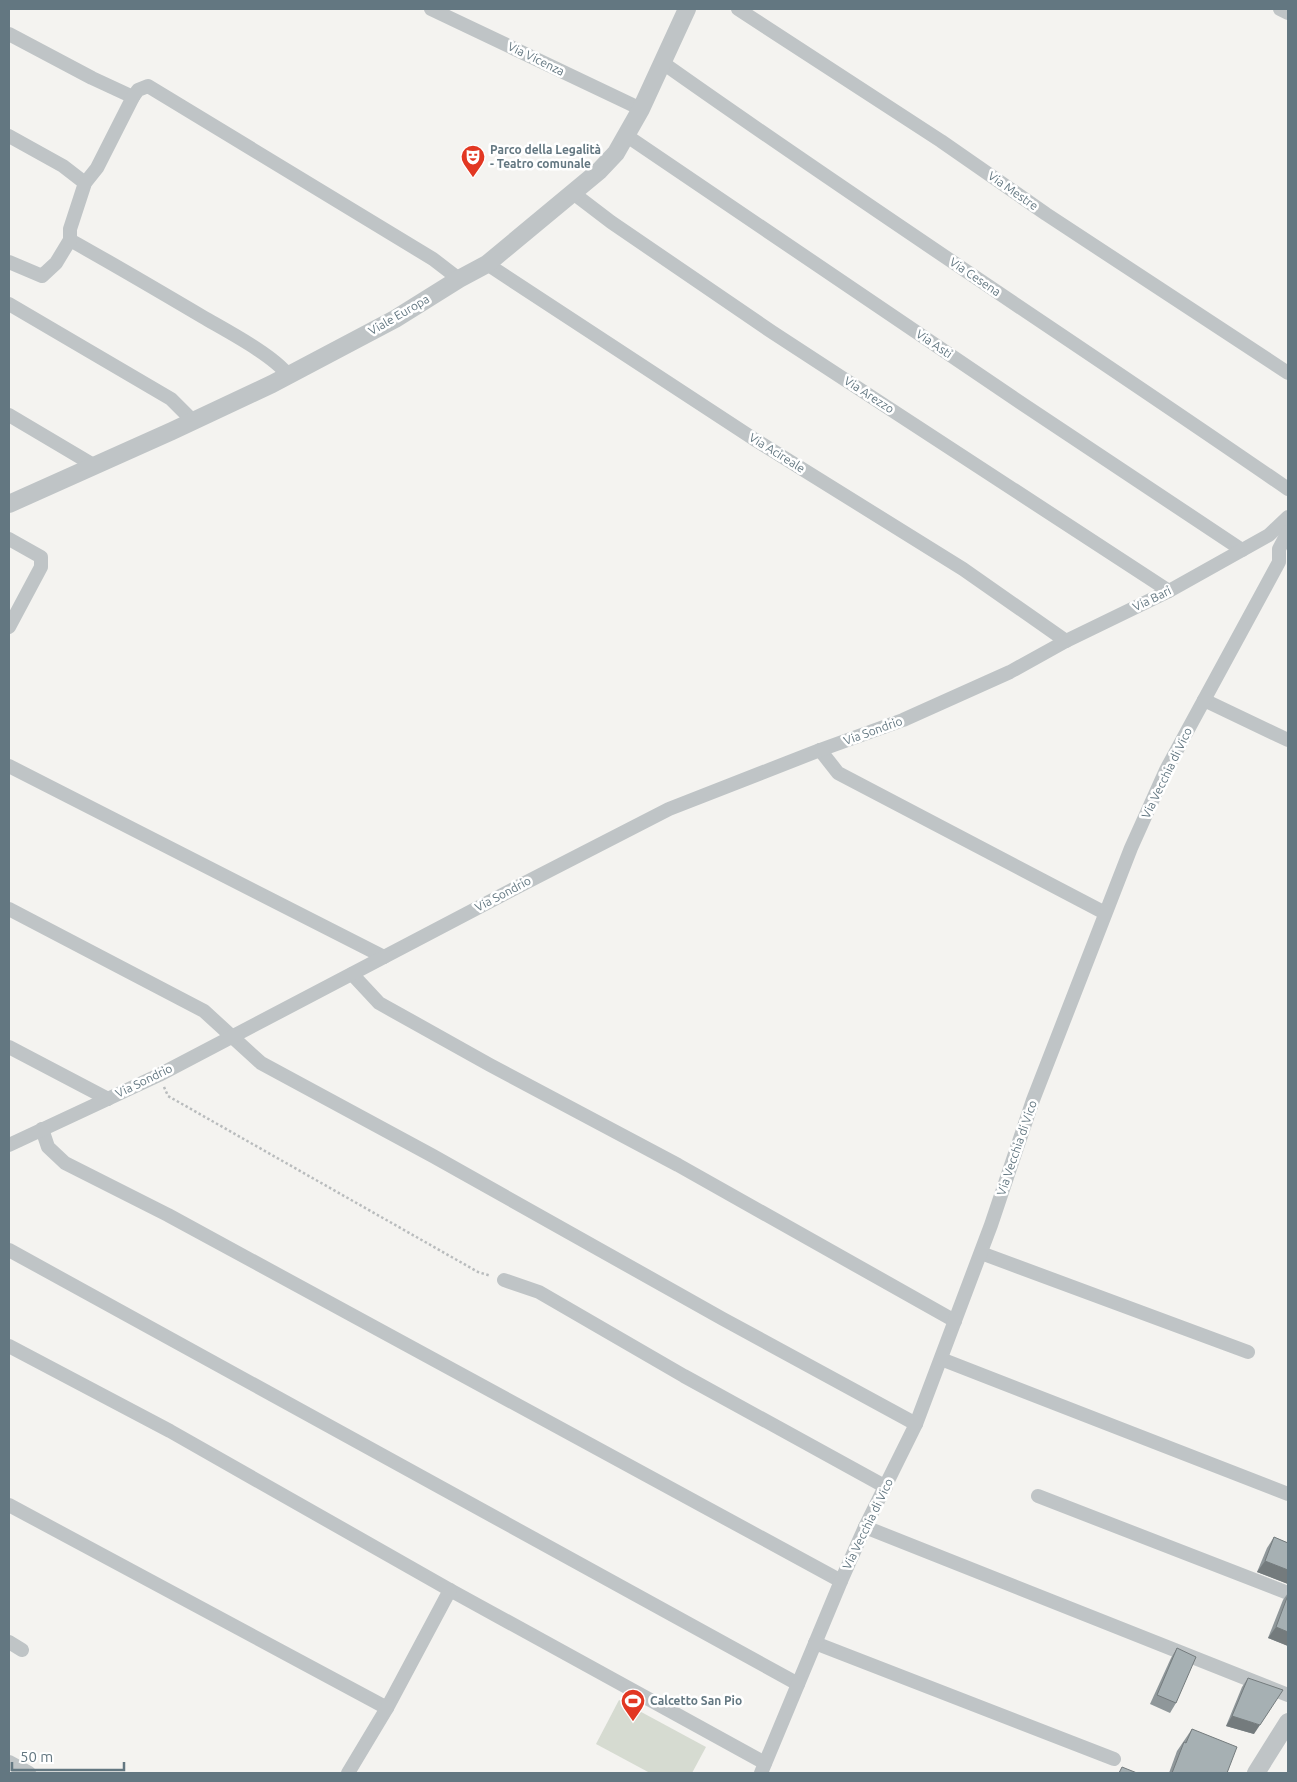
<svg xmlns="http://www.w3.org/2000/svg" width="1297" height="1782" font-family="Ubuntu,sans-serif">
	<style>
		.green { fill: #d6dbd1 }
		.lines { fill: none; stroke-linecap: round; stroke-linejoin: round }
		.path { stroke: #b9bcbd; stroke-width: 2.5; stroke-dasharray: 2.5 2.5; stroke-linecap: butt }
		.minor { stroke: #bfc4c6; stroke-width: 14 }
		.tertiary { stroke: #bfc4c6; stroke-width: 18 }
		.wall { fill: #8f979a }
		.shaded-wall { fill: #747b7d }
		.building { fill: #a6b0b3; stroke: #747b7d }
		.labels { text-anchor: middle; stroke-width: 5; stroke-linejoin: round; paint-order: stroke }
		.street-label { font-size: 12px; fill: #637781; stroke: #fff }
		.poi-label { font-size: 12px; font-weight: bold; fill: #637781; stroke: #fff; text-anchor: start }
	</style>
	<rect width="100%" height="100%" fill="#f4f3f0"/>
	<path class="green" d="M619,1700L706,1747L692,1773H650L596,1744Z"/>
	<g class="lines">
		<path class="path" d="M164,1087L168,1096L478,1272L491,1276"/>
		<g class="minor">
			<path d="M431,9L641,109"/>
			<path d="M738,9L941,141L1046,214L1288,373"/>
			<path d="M1280,9L1288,13"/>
			<path d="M9,34L92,78L133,97"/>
			<path d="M663,63C869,209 1081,346 1288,489"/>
			<path d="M9,136L63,166L85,183"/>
			<path d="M627,136L1021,403L1242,550"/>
			<path d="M573,193L611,222L772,332L1169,591"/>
			<path d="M70,240C115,265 159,291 203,317C227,331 273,355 288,375"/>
			<path d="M9,262L42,276L56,263L70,240V229L85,183L97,168L133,97L138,90L148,86L433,259L459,279"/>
			<path d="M487,264L754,439L963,569L1066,641"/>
			<path d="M9,304L171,399L193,421"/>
			<path d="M9,415L95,466"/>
			<path d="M9,539L41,557V567L9,627"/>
			<path d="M1204,700L1288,740"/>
			<path d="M820,750L838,773L1105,913"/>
			<path d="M9,766L384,957"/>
			<path d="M9,909L204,1011L261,1063L433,1156L723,1319L916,1424"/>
			<path d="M352,974L379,1003L490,1065L678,1165L955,1321"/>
			<path d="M9,1047L108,1099"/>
			<path d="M42,1129L48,1147L65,1163L168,1215L841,1581"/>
			<path d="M9,1145L159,1075L523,884L669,809L820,750L903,720L1010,672L1066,641L1169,591L1269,535L1288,517"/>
			<path d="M9,1250L798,1684"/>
			<path d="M981,1253L1248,1352"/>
			<path d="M504,1280L539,1292L684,1376L886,1487"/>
			<path d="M9,1346L170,1431L450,1590L765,1763"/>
			<path d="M941,1359L1288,1494"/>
			<path d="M1038,1496L1288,1593"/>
			<path d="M9,1505L387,1708"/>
			<path d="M865,1527L1288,1695"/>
			<path d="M9,1642L22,1650"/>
			<path d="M815,1643L1114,1759"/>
			<path d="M9,1762L29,1773"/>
			<path d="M348,1773L387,1708L450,1590"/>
			<path d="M761,1773L841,1581L865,1527L916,1424L991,1225L1033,1100L1131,848L1166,770L1279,562V549L1288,532"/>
		</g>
		<g class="tertiary">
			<path d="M9,504L172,431L272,384L395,319L459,279L487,264L599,171L616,153L641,109L687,9"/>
			<path d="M1256,1773L1288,1722"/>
		</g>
	</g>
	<g class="wall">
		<path d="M1274,1537L1288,1543V1584L1257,1572L1267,1548Z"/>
		<path d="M1288,1593V1646L1268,1638L1283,1600Z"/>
		<path d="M1177,1648L1176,1703L1170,1713L1150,1704L1171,1658Z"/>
		<path d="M1248,1678L1254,1734L1226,1726L1242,1687Z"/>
		<path d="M1192,1729L1227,1773H1169L1177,1751Z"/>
	</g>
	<g class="shaded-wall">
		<path d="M1265,1561L1288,1570V1584L1257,1572Z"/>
		<path d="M1276,1627L1288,1632V1646L1268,1638Z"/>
		<path d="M1232,1716L1260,1725L1254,1734L1226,1726Z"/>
	</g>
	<g class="building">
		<path d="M1274,1537L1288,1543V1570L1265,1561Z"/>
		<path d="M1288,1595V1632L1276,1627Z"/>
		<path d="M1177,1648L1196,1657L1176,1703L1157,1695Z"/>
		<path d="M1248,1678L1283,1690L1260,1725L1232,1716Z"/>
		<path d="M1192,1729L1237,1747L1227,1773H1172L1184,1742L1186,1743Z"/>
		<path d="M1122,1767L1137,1773H1119Z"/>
	</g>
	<defs>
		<symbol id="theatre-pin" viewBox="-11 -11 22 30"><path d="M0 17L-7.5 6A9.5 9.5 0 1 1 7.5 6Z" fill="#e23722" stroke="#fff"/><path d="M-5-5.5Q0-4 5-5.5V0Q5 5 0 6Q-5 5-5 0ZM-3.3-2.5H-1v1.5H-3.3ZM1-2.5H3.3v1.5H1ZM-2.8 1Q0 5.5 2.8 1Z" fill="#fff"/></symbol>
		<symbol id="stadium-pin" viewBox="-11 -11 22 30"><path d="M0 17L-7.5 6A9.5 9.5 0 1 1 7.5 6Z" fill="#e23722" stroke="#fff"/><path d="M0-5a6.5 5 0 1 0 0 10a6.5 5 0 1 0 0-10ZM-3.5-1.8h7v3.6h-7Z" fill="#fff"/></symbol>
	</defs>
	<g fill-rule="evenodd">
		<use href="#theatre-pin" x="459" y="143" width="28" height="38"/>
		<use href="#stadium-pin" x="619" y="1687" width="28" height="38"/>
	</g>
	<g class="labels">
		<g class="street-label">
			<text transform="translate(536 59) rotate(26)" y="4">Via Vicenza</text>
			<text transform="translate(1013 191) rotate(35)" y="4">Via Mestre</text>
			<text transform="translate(975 277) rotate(34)" y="4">Via Cesena</text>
			<text transform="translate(399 315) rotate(-30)" y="4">Viale Europa</text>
			<text transform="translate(934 344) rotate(34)" y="4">Via Asti</text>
			<text transform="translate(869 395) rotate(33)" y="4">Via Arezzo</text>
			<text transform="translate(777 453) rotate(32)" y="4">Via Acireale</text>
			<text transform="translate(1152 599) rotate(-26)" y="4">Via Bari</text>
			<text transform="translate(873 731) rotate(-20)" y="4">Via Sondrio</text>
			<text transform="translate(1167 773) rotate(-64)" y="4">Via Vecchia di Vico</text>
			<text transform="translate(503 894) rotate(-28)" y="4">Via Sondrio</text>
			<text transform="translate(144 1081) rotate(-26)" y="4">Via Sondrio</text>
			<text transform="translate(1017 1148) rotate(-71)" y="4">Via Vecchia di Vico</text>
			<text transform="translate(868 1524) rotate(-64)" y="4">Via Vecchia di Vico</text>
		</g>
		<g class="poi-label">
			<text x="490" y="154">Parco della Legalità<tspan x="490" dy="14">- Teatro comunale</tspan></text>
			<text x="650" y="1705">Calcetto San Pio</text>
		</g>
	</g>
	<rect width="1297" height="1782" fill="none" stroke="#637781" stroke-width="20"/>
	<path d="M12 1762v8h112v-8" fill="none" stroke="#637781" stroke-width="2.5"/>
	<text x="20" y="1762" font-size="15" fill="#637781" stroke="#ffffff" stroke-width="4" paint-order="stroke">50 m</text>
</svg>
